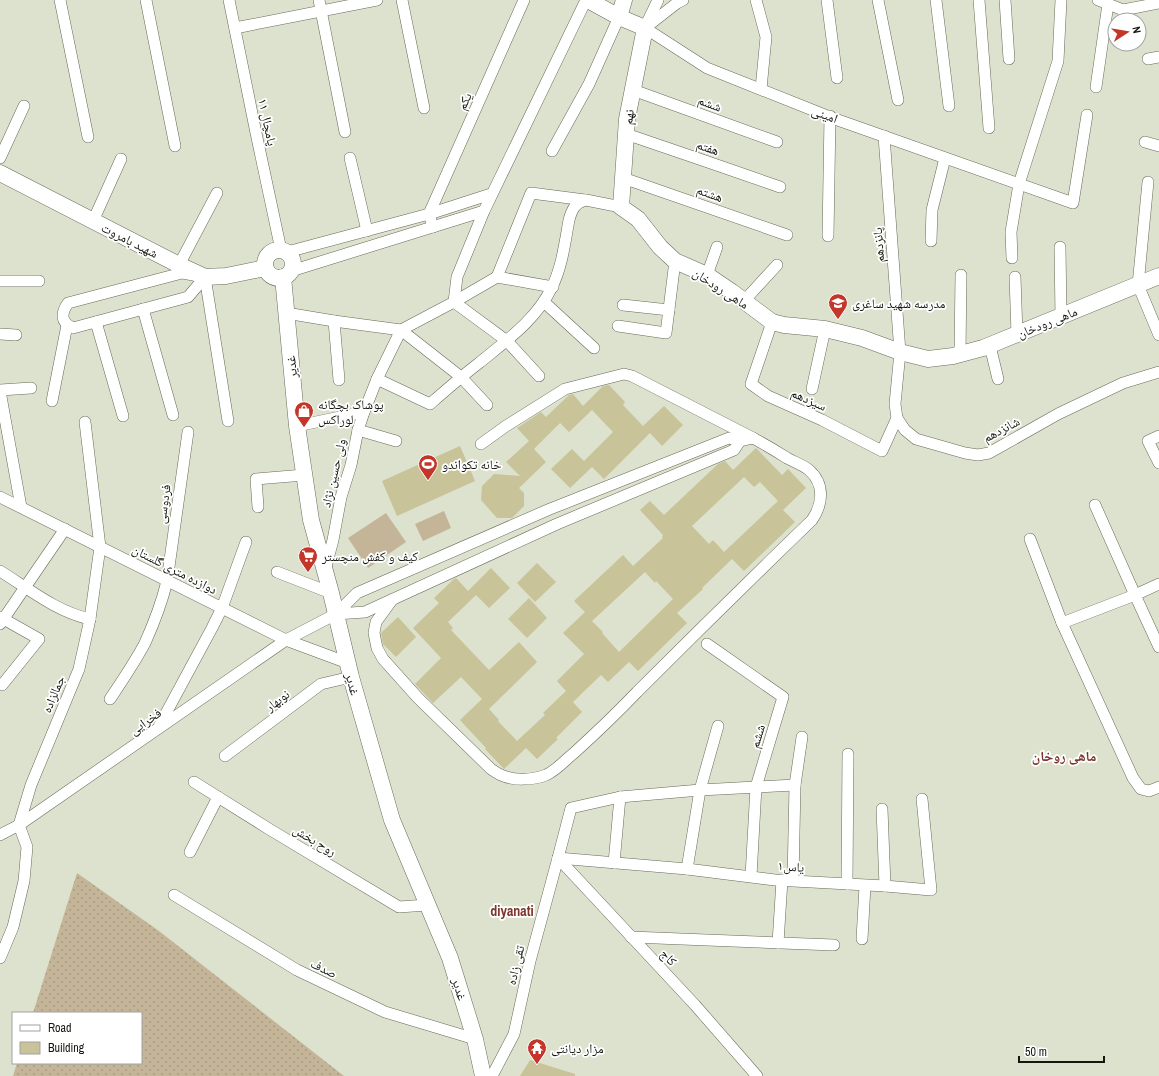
<svg xmlns="http://www.w3.org/2000/svg" width="1159" height="1076" font-family="'Archivo Narrow','Noto Naskh Arabic',sans-serif">
	<style>
		.grass { fill: url(#grass-dots) }
		.pitch { fill: #c4b599 }
		.building { fill: #c8c398; fill-rule: evenodd }
		.lines { fill: none; stroke-linecap: round; stroke-linejoin: round }
		.street-casing { stroke: #666b58; stroke-width: 12 }
		.secondary-casing { stroke: #666b58; stroke-width: 17 }
		.street { stroke: #fff; stroke-width: 11 }
		.secondary { stroke: #fff; stroke-width: 16 }
		.labels { text-anchor: middle; stroke-width: 3.5; stroke-linejoin: round; paint-order: stroke }
		.street-label { font-size: 13px; fill: #15170f; stroke: #fff }
		.poi-label { font-size: 13px; fill: #15170f; stroke: #fff; text-anchor: start }
		.neighbourhood-label { font-size: 14px; font-weight: bold; fill: #7d362d; stroke: #fff }
	</style>
	<defs>
		<pattern id="grass-dots" width="8" height="8" patternUnits="userSpaceOnUse"><rect width="8" height="8" fill="#c4b599"/><path d="M2 2h.1M6 6h.1" fill="none" stroke="#a89b83" stroke-width="1.8" stroke-linecap="round"/></pattern>
	</defs>
	<rect width="100%" height="100%" fill="#dce2cd"/>
	<path class="grass" d="M77,873L159,931L344,1076H13L17,1063H141V1013H33Z"/>
	<g class="pitch">
		<path d="M444,511L451,528L423,541L415,524Z"/>
		<path d="M386,513L406,542L368,568L348,538Z"/>
	</g>
	<g class="building">
		<path d="M609,385L625,402L623,405L643,426L664,406L683,425L662,446L650,433L604,479L592,467L570,488L551,469L572,449L584,461L613,432L592,410L569,432L560,423L534,449L546,462L519,488L524,493V506L512,518H497L481,500L482,486L494,474L520,476L506,462L529,441L517,428L541,412L546,417L569,395L573,394L583,406L603,386Z"/>
		<path d="M460,446L475,481L397,516L382,481Z"/>
		<path d="M756,448L782,475L788,469L806,488L783,510L795,522L744,571L732,559L702,588L703,589L677,613L687,623L638,671L629,662L608,682L601,675L573,702L582,712L556,738L558,739L537,759L526,748L504,769L485,749L486,748L460,720L482,699L461,677L433,703L415,684L441,658L413,628L439,603L434,598L454,579L456,578L468,591L491,568L510,588L489,608L476,595L448,622L453,628L451,630L489,670L519,642L537,662L489,709L499,720L498,721L517,741L545,715L543,713L566,691L557,681L584,654L563,633L585,612L574,601L623,555L633,566L663,538L662,537L663,535L640,510L650,501L664,515L718,464L725,461L733,470ZM744,477L754,487L760,482L778,501L724,552L713,540L709,544L692,526ZM645,572L655,583L656,581L673,599L619,652L602,633L603,632L592,621Z"/>
		<path d="M537,563L556,582L535,602L517,583Z"/>
		<path d="M529,598L547,618L527,638L508,619Z"/>
		<path d="M398,617L416,637L396,657L383,644L381,633Z"/>
		<path d="M530,1060L575,1074V1076H520Z"/>
	</g>
	<g class="lines">
		<defs>
			<g id="street">
				<path d="M60,0L88,137"/>
				<path d="M146,0L175,146"/>
				<path d="M229,0L256,133L281,250"/>
				<path d="M319,0L345,132"/>
				<path d="M402,0L424,108"/>
				<path d="M756,0L766,37L761,89"/>
				<path d="M827,0L837,78"/>
				<path d="M878,0L898,100"/>
				<path d="M936,0L949,106"/>
				<path d="M979,0L989,128"/>
				<path d="M1005,0L1009,59"/>
				<path d="M1098,0L1123,10L1159,3"/>
				<path d="M646,25L658,0"/>
				<path d="M235,28L377,0"/>
				<path d="M645,28L707,68L835,119L1073,203L1087,115"/>
				<path d="M645,28L677,3L683,0"/>
				<path d="M1148,59L1159,57"/>
				<path d="M1096,87L1108,4"/>
				<path d="M633,90L777,142"/>
				<path d="M626,134L708,162L780,187"/>
				<path d="M884,136L900,352L895,404L897,418L905,430L916,439L965,453L978,455L989,453L1058,414L1123,383L1159,372"/>
				<path d="M1145,142L1159,146"/>
				<path d="M552,151L589,84L619,17"/>
				<path d="M0,158L24,106"/>
				<path d="M350,158L367,231"/>
				<path d="M623,178L787,235"/>
				<path d="M1148,182L1138,285L1159,335"/>
				<path d="M93,221L121,159"/>
				<path d="M433,227L429,214L524,0"/>
				<path d="M828,236L830,116"/>
				<path d="M931,241L932,210L945,158"/>
				<path d="M1060,247L1061,317"/>
				<path d="M287,252L429,214L491,194"/>
				<path d="M1012,258L1011,232L1019,184L1058,61L1061,0"/>
				<path d="M179,265L217,193"/>
				<path d="M291,271L484,211"/>
				<path d="M182,273L205,277L188,297L73,328C60,322 61,313 68,303Z"/>
				<path d="M707,275L717,247"/>
				<path d="M205,277L228,421"/>
				<path d="M497,277L531,193L585,200"/>
				<path d="M1015,277L1017,334"/>
				<path d="M0,281H39"/>
				<path d="M744,301L777,265"/>
				<path d="M544,302L594,348"/>
				<path d="M623,305L669,310"/>
				<path d="M143,309L173,415"/>
				<path d="M286,313L334,321L401,330L461,377L487,405"/>
				<path d="M334,321L339,380"/>
				<path d="M96,322L123,416"/>
				<path d="M772,322L751,384L768,396L822,420L882,451L897,418"/>
				<path d="M618,326L666,333L675,261"/>
				<path d="M0,334L16,335"/>
				<path d="M990,346L998,379"/>
				<path d="M960,354L961,275"/>
				<path d="M539,376L507,341L454,302L497,277L553,287"/>
				<path d="M377,379L430,404C446,390 462,376 479,363C506,341 537,319 552,287C562,267 565,242 569,220C572,209 575,203 586,200L621,207"/>
				<path d="M812,389L825,329"/>
				<path d="M0,390L31,388"/>
				<path d="M0,391L21,507"/>
				<path d="M52,401L67,325"/>
				<path d="M297,426L364,412"/>
				<path d="M358,430L396,441"/>
				<path d="M1159,436L1148,441L1159,463"/>
				<path d="M481,444L506,426L565,389L624,374L632,376L753,438"/>
				<path d="M0,497L286,640L348,663"/>
				<path d="M1095,505L1135,595L1159,647"/>
				<path d="M258,507L256,479L304,475"/>
				<path d="M1030,539L1062,623L1133,778L1141,789L1149,791L1159,787"/>
				<path d="M325,570L333,540L341,497L351,465L358,430L364,412L377,379L401,330L454,302L457,277L484,211L586,0"/>
				<path d="M0,571C29,589 57,612 90,619"/>
				<path d="M277,572L331,593"/>
				<path d="M392,600L376,622L374,633L377,648L383,659L418,698L491,769C494,771 498,774 501,775C514,781 533,780 546,775C557,770 565,760 574,753C596,733 617,713 637,692C695,634 753,577 812,520C823,504 825,484 809,470C803,465 794,462 787,458C776,451 764,444 753,438L740,441"/>
				<path d="M0,617L39,639L2,685"/>
				<path d="M1062,623L1135,595L1159,584"/>
				<path d="M0,624L65,529"/>
				<path d="M707,644L783,697L756,787L751,876"/>
				<path d="M110,699C122,681 135,662 145,643C154,623 162,602 167,581L188,432"/>
				<path d="M158,728L212,628L222,608L246,542"/>
				<path d="M225,756L321,684L351,677"/>
				<path d="M194,782L269,829L399,907L427,905"/>
				<path d="M882,809L885,886"/>
				<path d="M19,825L31,785L79,669L90,619L100,547L85,422"/>
				<path d="M0,835L19,825L286,640L336,614L357,593L550,509L729,438L740,441L734,450L557,524L365,612L336,614"/>
				<path d="M190,852L218,797"/>
				<path d="M558,858L687,869L775,880L885,886L931,890L922,799"/>
				<path d="M558,858L695,1005L757,1076"/>
				<path d="M614,863L620,797"/>
				<path d="M687,869L700,790L718,726"/>
				<path d="M793,880L795,785L802,737"/>
				<path d="M847,884L848,754"/>
				<path d="M174,895L297,970L385,1012L475,1039"/>
				<path d="M631,937L834,945"/>
				<path d="M862,939L865,886"/>
				<path d="M778,943L782,880"/>
				<path d="M0,958L13,927L24,881L27,847L19,825"/>
				<path d="M492,1076L514,1034L530,961L558,858L571,808L620,797L700,790L795,785"/>
			</g>
			<g id="secondary">
				<path d="M588,0L619,17L645,28L627,119L621,207L638,219L660,247L675,261L707,275L732,292L772,322L784,325L825,329L862,338L900,352L928,359L953,356L983,348L1159,276"/>
				<path d="M619,17L624,0"/>
				<path d="M0,173L179,265L205,277L226,276L265,268"/>
				<circle cx="279" cy="264" r="14"/>
				<path d="M283,277L297,426L311,520L331,593L351,677L392,820L450,958L475,1039L483,1076"/>
			</g>
		</defs>
		<use href="#street" class="street-casing"/>
		<use href="#secondary" class="secondary-casing"/>
		<use href="#street" class="street"/>
		<use href="#secondary" class="secondary"/>
	</g>
	<defs>
		<symbol id="school-pin" viewBox="-11 -11 22 30"><path d="M0 17L-7.5 6A9.5 9.5 0 1 1 7.5 6Z" fill="#c33629" stroke="#fff"/><path d="M0-5L7-2L0 1L-7-2ZM-4 1L0 2.5L4 1V4Q0 6-4 4Z" fill="#fff"/></symbol>
		<symbol id="shop-pin" viewBox="-11 -11 22 30"><path d="M0 17L-7.5 6A9.5 9.5 0 1 1 7.5 6Z" fill="#c33629" stroke="#fff"/><path d="M-5-2.5h2.3a2.7 3.5 0 0 1 5.4 0H5L5.5 6h-11ZM-1.5-2.5h3a1.5 2.3 0 0 0-3 0Z" fill="#fff"/></symbol>
		<symbol id="stadium-pin" viewBox="-11 -11 22 30"><path d="M0 17L-7.5 6A9.5 9.5 0 1 1 7.5 6Z" fill="#c33629" stroke="#fff"/><path d="M0-5a6.5 5 0 1 0 0 10a6.5 5 0 1 0 0-10ZM-3.5-1.8h7v3.6h-7Z" fill="#fff"/></symbol>
		<symbol id="supermarket-pin" viewBox="-11 -11 22 30"><path d="M0 17L-7.5 6A9.5 9.5 0 1 1 7.5 6Z" fill="#c33629" stroke="#fff"/><path d="M-6-5.5h2.5l.6 2H6L4.5 2H-2.5L-4.4-4H-6ZM-1.5 3.2a1.3 1.3 0 1 0 .1 0ZM3 3.2a1.3 1.3 0 1 0 .1 0Z" fill="#fff"/></symbol>
		<symbol id="temple-pin" viewBox="-11 -11 22 30"><path d="M0 17L-7.5 6A9.5 9.5 0 1 1 7.5 6Z" fill="#c33629" stroke="#fff"/><path d="M0-6L5-2H3V0L6.5 2.5H4V6H1.5V3h-3V6H-4V2.5H-6.5L-3 0V-2H-5Z" fill="#fff"/></symbol>
	</defs>
	<g fill-rule="evenodd">
		<use href="#school-pin" x="827" y="292" width="22" height="30"/>
		<use href="#shop-pin" x="293" y="400" width="22" height="30"/>
		<use href="#stadium-pin" x="417" y="453" width="22" height="30"/>
		<use href="#supermarket-pin" x="297" y="545" width="22" height="30"/>
		<use href="#temple-pin" x="526" y="1037" width="22" height="30"/>
	</g>
	<g class="labels">
		<g class="street-label">
			<text transform="translate(464 101) rotate(-66)" y="5">یکم</text>
			<text transform="translate(710 103) rotate(20)" y="5">ششم</text>
			<text transform="translate(825 114) rotate(21)" y="5">امینی</text>
			<text transform="translate(628 117) rotate(-82)" y="5">نهم</text>
			<text transform="translate(268 122) rotate(78)" y="5">پامچال ۱۱</text>
			<text transform="translate(708 147) rotate(19)" y="5">هفتم</text>
			<text transform="translate(710 193) rotate(19)" y="5">هشتم</text>
			<text transform="translate(130 240) rotate(27)" y="5">شهید بامروت</text>
			<text transform="translate(878 245) rotate(-94)" y="5">پانزدهم</text>
			<text transform="translate(721 288) rotate(33)" y="5">ماهی رودخان</text>
			<text transform="translate(1047 322) rotate(-22)" y="5">ماهی رودخان</text>
			<text transform="translate(291 367) rotate(-96)" y="5">غدیر</text>
			<text transform="translate(809 399) rotate(24)" y="5">سیزدهم</text>
			<text transform="translate(1001 429) rotate(-28)" y="5">شانزدهم</text>
			<text transform="translate(333 473) rotate(-77)" y="5">ولی حسین نژاد</text>
			<text transform="translate(163 504) rotate(-82)" y="5">فردوسی</text>
			<text transform="translate(175 569) rotate(27)" y="5">دوازده متری گلستان</text>
			<text transform="translate(353 684) rotate(75)" y="5">غدیر</text>
			<text transform="translate(53 694) rotate(-67)" y="5">جمالزاده</text>
			<text transform="translate(277 700) rotate(-37)" y="5">نوبهار</text>
			<text transform="translate(145 721) rotate(-35)" y="5">فخرایی</text>
			<text transform="translate(757 736) rotate(-73)" y="5">ششم</text>
			<text transform="translate(315 840) rotate(31)" y="5">روح بخش</text>
			<text transform="translate(791 866) rotate(4)" y="5">یاس۱</text>
			<text transform="translate(669 957) rotate(47)" y="5">کاج</text>
			<text transform="translate(515 965) rotate(-77)" y="5">تقی زاده</text>
			<text transform="translate(324 968) rotate(26)" y="5">صدف</text>
			<text transform="translate(460 989) rotate(73)" y="5">غدیر</text>
		</g>
		<g class="poi-label">
			<text x="852" y="308">مدرسه شهید ساغری</text>
			<text x="318" y="409">پوشاک بچگانه<tspan x="318" dy="15">لوراکس</tspan></text>
			<text x="442" y="469">خانه تکواندو</text>
			<text x="322" y="561">کیف و کفش منچستر</text>
			<text x="551" y="1053">مزار دیانتی</text>
		</g>
		<g class="neighbourhood-label">
			<text x="1064" y="761">ماهی روخان</text>
			<text x="512" y="916">diyanati</text>
		</g>
	</g>
	<rect x="12" y="1012" width="130" height="52" fill="#ffffff" stroke="#a1a29f"/>
	<rect x="20" y="1025" width="20" height="6" fill="#ffffff" stroke="#a1a29f"/>
	<text x="48" y="1032" font-size="12" fill="#15170f">Road</text>
	<rect x="20" y="1042" width="20" height="12" fill="#c8c398" stroke="#a1a29f"/>
	<text x="48" y="1052" font-size="12" fill="#15170f">Building</text>
	<g transform="translate(1127 32) rotate(78)"><circle r="19" fill="#ffffff" stroke="#a1a29f"/>
	<path d="M0-3L7 15L0 10L-7 15Z" fill="#c33629"/>
	<text y="-6" font-size="11" font-weight="bold" text-anchor="middle" fill="#15170f">N</text>
	</g>
	<path d="M1019 1056v6h85v-6" fill="none" stroke="#15170f" stroke-width="2"/>
	<text x="1025" y="1056" font-size="12" fill="#15170f" stroke="#ffffff" stroke-width="3" paint-order="stroke">50 m</text>
</svg>
